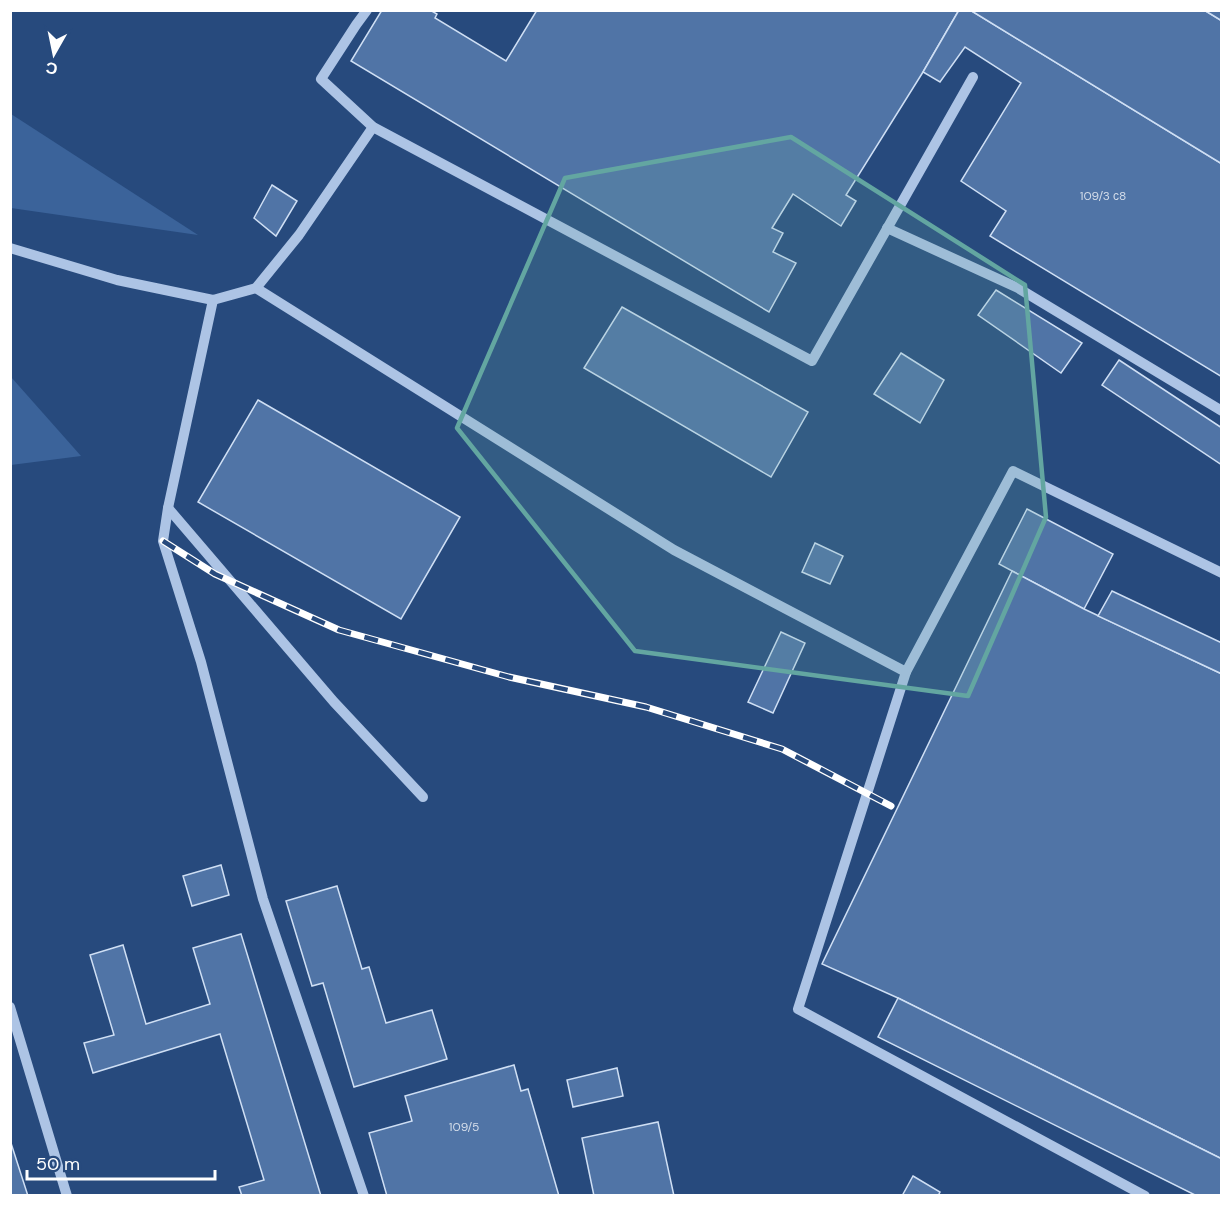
<svg xmlns="http://www.w3.org/2000/svg" width="1232" height="1206" font-family="'DM Sans',sans-serif">
	<style>
		.green { fill: #3b639a }
		.building { fill: #5074a6; stroke: #cfdff4; stroke-width: 1.5 }
		.lines { fill: none; stroke-linecap: round; stroke-linejoin: round }
		.minor { stroke: #adc4e5; stroke-width: 10 }
		.rail-casing { stroke: #fff; stroke-width: 7 }
		.rail { stroke: #274a7d; stroke-width: 4.5; stroke-dasharray: 14; stroke-linecap: butt }
		.marked { fill: #63a6a1; fill-opacity: 0.2; stroke: #63a6a1; stroke-width: 4.5; stroke-linejoin: round }
		.labels { text-anchor: middle; stroke-width: 5; stroke-linejoin: round; paint-order: stroke }
		.number-label { font-size: 12px; fill: #d3dce9 }
	</style>
	<rect width="100%" height="100%" fill="#274a7d"/>
	<g class="green">
		<path d="M11,114L198,235L11,208Z"/>
		<path d="M11,377L81,456L11,465Z"/>
	</g>
	<g class="building">
		<path d="M382,10H430L437,14L435,18L506,61L537,10H959L923,72L846,195L856,201L841,226L793,194L772,228L783,233L773,252L796,263L769,312L351,61Z"/>
		<path d="M959,10H970L1222,164V377L990,236L1006,211L961,181L1021,83L965,47L940,82L923,72Z"/>
		<path d="M970,10H1204L1222,21V164Z"/>
		<path d="M1204,10H1222V21Z"/>
		<path d="M272,185L297,201L276,236L254,218Z"/>
		<path d="M996,290L1082,343L1061,373L978,315Z"/>
		<path d="M622,307L808,412L771,477L584,368Z"/>
		<path d="M901,353L944,380L920,423L874,394Z"/>
		<path d="M1119,360L1222,428V465L1102,385Z"/>
		<path d="M258,400L460,517L401,619L198,502Z"/>
		<path d="M1027,509L1113,554L1084,609L999,564Z"/>
		<path d="M815,543L843,556L830,584L802,572Z"/>
		<path d="M1012,571L1084,609L1222,674V1159L898,998L822,964Z"/>
		<path d="M1112,591L1222,643V674L1098,616Z"/>
		<path d="M781,632L805,643L773,713L748,702Z"/>
		<path d="M221,865L229,895L192,906L183,876Z"/>
		<path d="M337,886L362,969L369,967L386,1023L432,1010L447,1059L354,1087L323,983L312,986L286,901Z"/>
		<path d="M241,934L321,1196H242L239,1187L264,1180L220,1034L93,1073L84,1043L114,1035L90,955L123,945L146,1024L210,1004L193,948Z"/>
		<path d="M898,998L1222,1159V1196H1197L878,1037Z"/>
		<path d="M514,1065L521,1091L528,1089L559,1196H387L369,1133L412,1121L405,1096Z"/>
		<path d="M617,1068L623,1096L573,1107L567,1080Z"/>
		<path d="M658,1122L674,1196H594L582,1138Z"/>
		<path d="M10,1140L28,1196H10Z"/>
		<path d="M913,1176L940,1192L938,1196H902Z"/>
	</g>
	<g class="lines">
		<g class="minor">
			<path d="M367,10L356,25L321,79L373,127L812,361L973,77"/>
			<path d="M887,228L1018,288L1222,411"/>
			<path d="M10,248L117,280L213,300L256,288L299,235L373,127"/>
			<path d="M256,288L674,550L906,672L798,1009L1145,1196"/>
			<path d="M213,300L168,508L163,541L201,662L263,899L364,1196"/>
			<path d="M168,508L334,702L423,797"/>
			<path d="M906,672L1013,471L1222,573"/>
			<path d="M10,1007L67,1196"/>
		</g>
		<defs>
			<path id="rail" d="M163,541L215,574L339,630L509,677L646,707L782,749L891,806"/>
		</defs>
		<use href="#rail" class="rail-casing"/>
		<use href="#rail" class="rail"/>
	</g>
	<path class="marked" d="M791,137L1025,285L1046,517L968,696L635,651L457,428L565,178Z"/>
	<g class="labels">
		<g class="number-label">
			<text x="1103" y="200">109/3 с8</text>
			<text x="464" y="1131">109/5</text>
		</g>
	</g>
	<rect width="1232" height="1206" fill="none" stroke="#ffffff" stroke-width="24"/>
	<g transform="translate(54 54) rotate(189)" stroke="#274a7d" stroke-width="4.5" paint-order="stroke">
	<path d="M0-4.5L10 22L0 15L-10 22Z" fill="#ffffff"/>
	<text y="-9" font-size="16" font-weight="bold" text-anchor="middle" fill="#ffffff">С</text>
	</g>
	<path d="M27 1170v9h188v-9" fill="none" stroke="#ffffff" stroke-width="3"/>
	<text x="36" y="1170" font-size="18" fill="#ffffff" stroke="#274a7d" stroke-width="4.5" paint-order="stroke">50 m</text>
</svg>
